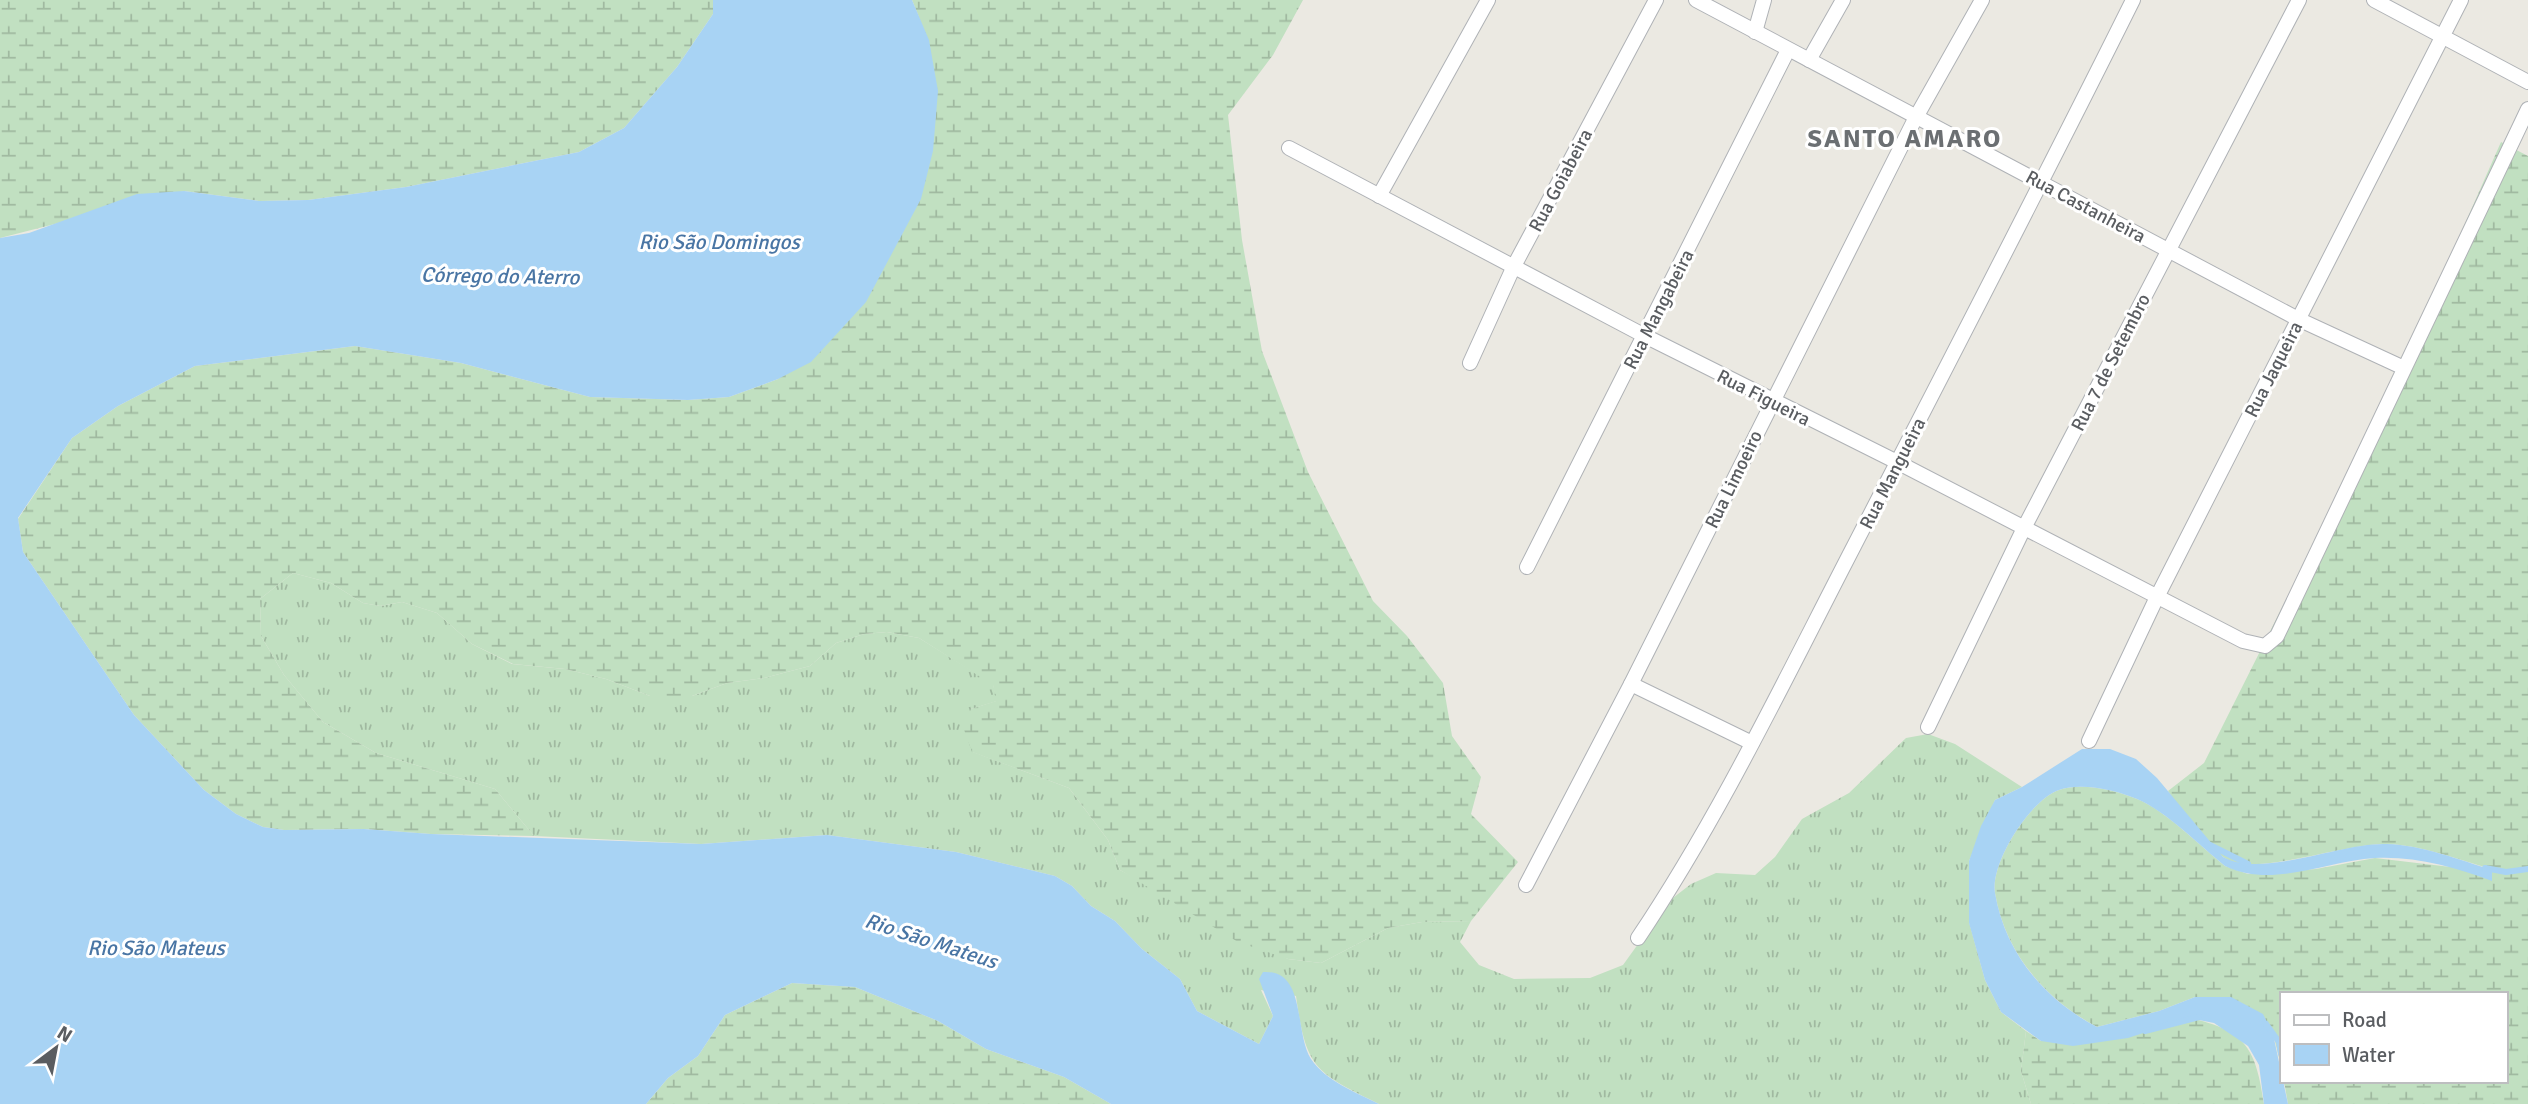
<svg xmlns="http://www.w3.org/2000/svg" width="2528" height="1104" font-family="Signika,sans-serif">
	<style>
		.grass { fill: url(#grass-tufts) }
		.wetland { fill: url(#wetland-marsh) }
		.water { fill: #a8d3f4 }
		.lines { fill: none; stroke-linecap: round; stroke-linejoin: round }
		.stream { stroke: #a8d3f4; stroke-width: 6 }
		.minor-casing { stroke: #afb2b6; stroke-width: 16 }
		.minor { stroke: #fff; stroke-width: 14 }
		.labels { text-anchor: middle; stroke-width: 6; stroke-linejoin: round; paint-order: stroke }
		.street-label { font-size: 19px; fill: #5a5d61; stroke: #fff }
		.water-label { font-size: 21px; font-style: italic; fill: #4975a4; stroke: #fff }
		.district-label { font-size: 26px; font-weight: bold; letter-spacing: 2px; fill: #6b6f72; stroke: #fff }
	</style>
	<defs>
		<pattern id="grass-tufts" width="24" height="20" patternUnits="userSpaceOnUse" patternTransform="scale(1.75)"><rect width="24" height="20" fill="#c1e0c1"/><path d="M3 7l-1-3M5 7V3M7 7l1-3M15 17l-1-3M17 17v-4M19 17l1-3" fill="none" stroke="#a0b9a0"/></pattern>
		<pattern id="wetland-marsh" width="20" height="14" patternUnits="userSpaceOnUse" patternTransform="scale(1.75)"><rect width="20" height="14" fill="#c1e0c1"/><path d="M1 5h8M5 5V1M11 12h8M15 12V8" fill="none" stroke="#a0b9a0"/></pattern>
	</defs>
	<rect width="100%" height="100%" fill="#ebe9e2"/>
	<path class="grass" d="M293,573L331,583L363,603L380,606L402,602L437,613L472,644L512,664L565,669L606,679L650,696H692L727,683L764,678L810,666L836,643L864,634L887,632L919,638L993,684L997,701L971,709L973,752L1069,788L1108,840L1120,870L1288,959L1321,963L1388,928L1422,922L1471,921L1460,942L1479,965L1514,979L1590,978L1623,965L1669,901L1691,884L1716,873L1755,875L1775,857L1802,819L1849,793L1906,738L1928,734L1955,744L2022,787L1995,800L1969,861V922L1985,980L2001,1012L2026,1031L2021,1071L2031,1104H1379C1315,1072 1306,1069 1296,996L1261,990L1273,1016L1259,1044L1197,1011L1180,979L1142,949L1115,921L1091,906L1072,886L1055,876L956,852L827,835L701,844L534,836L495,789L376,753L323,722L284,675L261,636L260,599Z"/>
	<g class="wetland">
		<path d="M0,0H713V14L677,67L624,128L579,152L406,187L308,200L259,201L184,191L0,238Z"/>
		<path d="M912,0H1303L1273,55L1228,115L1242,240L1262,351L1308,472L1373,601L1407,636L1443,683L1452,736L1481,777L1471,814L1518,862L1471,921L1422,922L1388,928L1321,963L1288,959L1238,942L1120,870L1108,840L1069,788L972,752L963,727L971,709L996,701L993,685L919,638L887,632L864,634L836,643L810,666L764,678L727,683L692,696H650L606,679L565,669L513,664L472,644L437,613L402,602L380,606L363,603L331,583L293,573L260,599L261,636L284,675L323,722L376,753L495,789L534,836L431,834L364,829L284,830L263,827L236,814L204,790L134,715L23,552L18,519L72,438L118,406L195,366L355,346L461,363L590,397L688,400L729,397L778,379L935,121C940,77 929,40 912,0Z"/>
		<path d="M2501,142L2528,156V1104H2288L2284,1081H2505V994H2281V1066L2273,1033L2195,997L2159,1011L2097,1027C2045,999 2005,953 1995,893C1990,863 2030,800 2059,790C2081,782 2116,790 2137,799C2165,810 2200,846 2225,866L2248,874L2316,869L2375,858L2459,868L2492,880V869C2459,860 2422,845 2387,844C2348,843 2264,873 2233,862C2211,855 2180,810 2168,791L2204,763L2395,382Z"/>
		<path d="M792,983L855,987L938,1021L986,1049L1064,1077L1111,1104H646L668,1078L698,1056L725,1015Z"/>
		<path d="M2189,1018C2247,1030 2256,1050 2264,1104H2031L2021,1071L2026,1031L2041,1041L2162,1026Z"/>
	</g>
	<g class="water">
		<path d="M713,0H912L929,40L938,91L933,151L921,199L866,302L811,362L778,379L729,397L688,400L590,397L461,363L355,346L195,366L118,406L72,438L18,518L23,552L134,715L204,790L236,814L263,827L284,830L364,829L431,834L701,844L827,835L956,852L1055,876L1072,886L1091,906L1115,921L1142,949L1180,979L1197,1011L1259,1044L1273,1016L1259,979L1263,972C1307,969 1294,1033 1311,1059C1326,1081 1355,1092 1379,1104H1111L1064,1077L986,1049L938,1021L855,987L792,983L725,1015L698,1056L668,1078L646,1104H0V238L29,233L137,194L184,191L259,201L308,200L406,187L579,152L624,128L677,67L713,14Z"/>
		<path d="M2082,749H2110L2136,759L2157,778L2223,857C2263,879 2340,842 2387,844C2422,845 2460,860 2492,870V881C2455,867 2415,856 2375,858C2325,861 2273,889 2225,866C2200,846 2166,811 2137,799C2116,790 2081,782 2059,790C2030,800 1990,863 1995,893C2005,953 2045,1000 2097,1027L2159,1011L2195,997H2231L2263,1014L2273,1034L2288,1104H2264L2259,1065L2248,1046L2214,1023L2189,1018L2128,1038L2073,1046L2041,1041L2001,1012L1985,980L1969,923V861L1981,826L1995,800L2022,787Z"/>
	</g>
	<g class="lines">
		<g class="stream">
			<path d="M2208,844L2248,864"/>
			<path d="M2485,868L2506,872L2528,869"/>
			<path d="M2266,1024L2279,1042L2281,1054"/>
			<path d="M2145,1031L2199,1017"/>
		</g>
		<defs>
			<g id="minor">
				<path d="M1696,0L2298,319L2404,368"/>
				<path d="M2374,0L2528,82"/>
				<path d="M1755,32L1764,0"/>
				<path d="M1809,60L1843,0"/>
				<path d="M1289,148L1645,336L1897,462L2243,641L2265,646L2277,636L2528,109"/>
				<path d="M1379,196L1488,0"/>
				<path d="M1470,363L1514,266L1656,0"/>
				<path d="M1527,567L1788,50"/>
				<path d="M1631,684L1752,743"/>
				<path d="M1928,727L2024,528L2299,0"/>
				<path d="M2089,741L2157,597L2461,0"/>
				<path d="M1526,885L1631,684L1915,119L1982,0"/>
				<path d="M1638,938C1721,814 1785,679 1854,546C1948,364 2042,183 2133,0"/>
			</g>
		</defs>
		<use href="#minor" class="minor-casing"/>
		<use href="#minor" class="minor"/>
	</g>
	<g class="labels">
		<g class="street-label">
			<text transform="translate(1560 180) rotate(-62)" y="7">Rua Goiabeira</text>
			<text transform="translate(2086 206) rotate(28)" y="7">Rua Castanheira</text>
			<text transform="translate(1658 309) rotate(-63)" y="7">Rua Mangabeira</text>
			<text transform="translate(2110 362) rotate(-63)" y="7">Rua 7 de Setembro</text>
			<text transform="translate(2273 369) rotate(-63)" y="7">Rua Jaqueira</text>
			<text transform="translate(1764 397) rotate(27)" y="7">Rua Figueira</text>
			<text transform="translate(1892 473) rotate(-63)" y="7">Rua Mangueira</text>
			<text transform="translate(1733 479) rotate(-64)" y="7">Rua Limoeiro</text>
		</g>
		<g class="water-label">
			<text x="719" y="249">Rio São Domingos</text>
			<text transform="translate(500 276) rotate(1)" y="7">Córrego do Aterro</text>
			<text transform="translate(931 941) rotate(18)" y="7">Rio São Mateus</text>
			<text x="156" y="955">Rio São Mateus</text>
		</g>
		<g class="district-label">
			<text x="1905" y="147">SANTO AMARO</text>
		</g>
	</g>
	<rect x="2280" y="992" width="228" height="91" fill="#ffffff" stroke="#bdbec0" stroke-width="2"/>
	<rect x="2294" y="1015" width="35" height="10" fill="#ffffff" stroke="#bdbec0" stroke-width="2"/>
	<text x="2342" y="1027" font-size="21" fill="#5a5d61">Road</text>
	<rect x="2294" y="1044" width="35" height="21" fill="#a8d3f4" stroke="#bdbec0" stroke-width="2"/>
	<text x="2342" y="1062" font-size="21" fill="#5a5d61">Water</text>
	<g transform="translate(56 1048) rotate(32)" stroke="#ffffff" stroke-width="5" paint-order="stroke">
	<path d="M0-5L12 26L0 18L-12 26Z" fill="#5a5d61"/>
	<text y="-10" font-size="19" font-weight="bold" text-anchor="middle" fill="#5a5d61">N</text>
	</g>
</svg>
